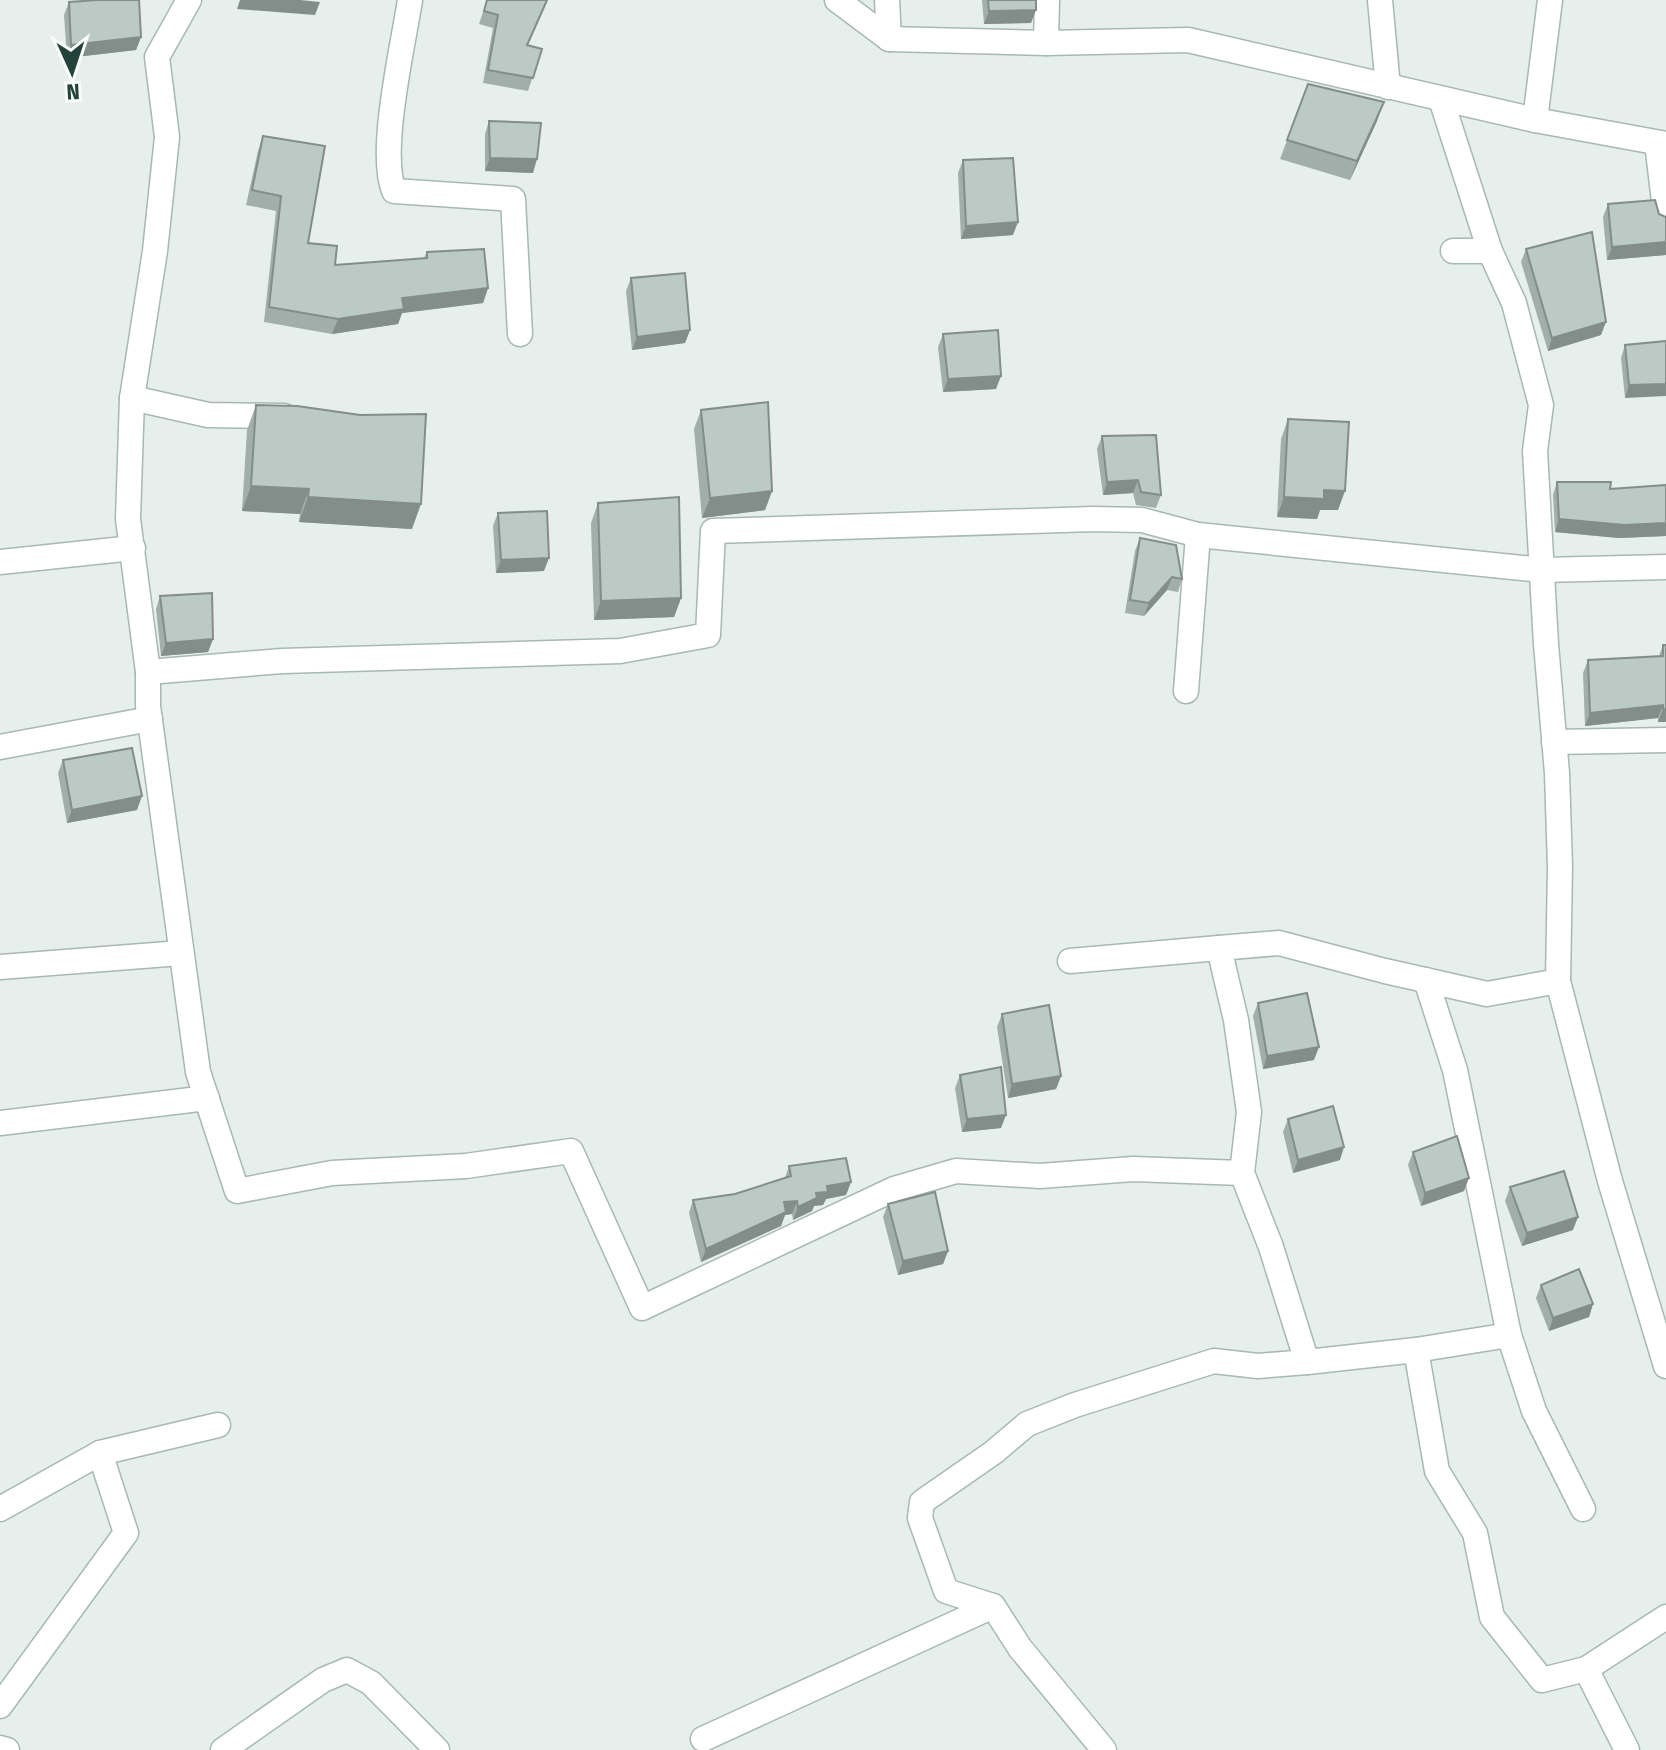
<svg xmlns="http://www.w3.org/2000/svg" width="1666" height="1750" font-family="'Fira Sans Condensed',sans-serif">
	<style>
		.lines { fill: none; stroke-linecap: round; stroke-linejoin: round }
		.minor-casing { stroke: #a8b8b2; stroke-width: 27 }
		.minor { stroke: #fff; stroke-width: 24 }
		.wall { fill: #a1aea9 }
		.shaded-wall { fill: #838d89 }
		.building { fill: #bbcac4; stroke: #838d89; stroke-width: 2 }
	</style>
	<rect width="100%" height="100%" fill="#e6efeb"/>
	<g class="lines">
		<defs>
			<g id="minor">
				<path d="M189,0L157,57L167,137L155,251L132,398L128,519L148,672V706L198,1072L237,1191L332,1173L466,1166L571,1151L642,1308L894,1189L956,1171L1040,1176L1133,1169L1242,1173"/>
				<path d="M410,0C403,46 378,152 394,191L513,199L520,334"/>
				<path d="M837,0L889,39L1046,43L1188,40L1535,120L1666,144"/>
				<path d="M887,0L889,39"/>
				<path d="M1380,0L1388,87"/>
				<path d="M1046,43L1047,0"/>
				<path d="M1441,99L1490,251L1514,303L1541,405L1535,451L1546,644L1557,773L1560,867L1558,981L1610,1181L1666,1366"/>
				<path d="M1535,120L1550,0"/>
				<path d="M1657,143L1666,218"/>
				<path d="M1453,251H1490"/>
				<path d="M132,398L208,415L284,416"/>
				<path d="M0,562L133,548"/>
				<path d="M148,672L282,661L620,651L708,635L713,531L1093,519L1142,520L1198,535L1542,570L1666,567"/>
				<path d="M1186,691L1198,535"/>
				<path d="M1554,742L1666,740"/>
				<path d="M0,747L150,719"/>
				<path d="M1070,961L1219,948"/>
				<path d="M0,967L181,953"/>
				<path d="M1426,980L1455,1070L1509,1335L1534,1411L1583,1509"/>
				<path d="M0,1123L207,1098"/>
				<path d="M1509,1335L1416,1350L1307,1362L1271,1247L1242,1173L1249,1112L1236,1020L1219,948L1279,943L1385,971L1487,994L1558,981"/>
				<path d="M1416,1350L1437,1471L1475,1533L1492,1617L1542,1680L1586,1669L1666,1617"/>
				<path d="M0,1509L100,1453L218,1425"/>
				<path d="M1586,1669L1627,1750"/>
				<path d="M0,1706L126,1533L100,1453"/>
				<path d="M703,1739L993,1606"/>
				<path d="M0,1748L7,1750"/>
				<path d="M223,1750L323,1680L347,1670L371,1683L437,1750"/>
				<path d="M1104,1750L1020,1648L993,1606L946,1591L920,1518L922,1502L994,1452L1027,1424L1075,1405L1214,1361L1258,1366L1307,1362"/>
			</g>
		</defs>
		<use href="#minor" class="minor-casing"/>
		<use href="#minor" class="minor"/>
	</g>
	<g class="wall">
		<path d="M487,0H548L528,45L542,49L528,91L483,83L493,28L479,24Z"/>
		<path d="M982,0H1036L1031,23L984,24Z"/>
		<path d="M69,2L141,37L136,50L67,58L64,15Z"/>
		<path d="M1308,84L1377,121L1350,180L1280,159Z"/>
		<path d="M489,121L533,173L485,171V134Z"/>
		<path d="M263,136L308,243L335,265L424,258L427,252L488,288L483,303L402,313L398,324L332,334L264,322L276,211L246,205L258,151Z"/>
		<path d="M963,160L1013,235L961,239L958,173Z"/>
		<path d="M1608,204L1659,214L1666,217V255L1607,260L1603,217Z"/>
		<path d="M1526,249L1601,335L1548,351L1521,262Z"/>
		<path d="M631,278L690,330L685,343L632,350L626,291Z"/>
		<path d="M943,334L996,389L943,392L938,347Z"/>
		<path d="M1666,341L1625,398L1621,358L1625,345Z"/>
		<path d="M256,405L412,529L299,522L300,514L242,511L247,430Z"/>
		<path d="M701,410L772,491L765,510L702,518L694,429Z"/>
		<path d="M1288,419L1338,510H1320L1317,519L1277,517L1281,439Z"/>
		<path d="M1102,436L1161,495L1156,508L1136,505L1133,493L1103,495L1097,449Z"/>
		<path d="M1557,482L1610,489L1666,485V536L1619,538L1555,532L1553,495Z"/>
		<path d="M598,503L681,598L674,617L594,620L591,523Z"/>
		<path d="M498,513L544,571L496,573L493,526Z"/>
		<path d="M1140,538L1182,579L1178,592L1167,590L1144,616L1125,613L1135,551Z"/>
		<path d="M160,596L213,639L208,652L161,656L156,609Z"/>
		<path d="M1663,645H1666V722H1658V718L1585,726L1583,673L1588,660L1659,656Z"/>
		<path d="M63,760L137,810L67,823L58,773Z"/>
		<path d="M1258,1003L1314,1060L1263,1069L1253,1016Z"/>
		<path d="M1002,1014L1061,1076L1056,1089L1008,1098L997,1027Z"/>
		<path d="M960,1075L1001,1128L962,1132L955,1088Z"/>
		<path d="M1288,1119L1340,1160L1293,1173L1283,1132Z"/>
		<path d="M1413,1152L1464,1191L1421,1206L1408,1165Z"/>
		<path d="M789,1166L851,1182L846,1195L826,1199L823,1205L814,1206L812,1211L793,1220L792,1214L785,1215L781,1226L701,1262L689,1213L693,1200L735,1194L785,1178Z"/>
		<path d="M1510,1187L1573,1230L1522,1246L1505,1201Z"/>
		<path d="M888,1204L948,1251L943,1264L898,1275L883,1217Z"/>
		<path d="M1541,1285L1593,1304L1589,1317L1549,1331L1536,1298Z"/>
	</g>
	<g class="shaded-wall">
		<path d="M240,0H300L320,2L315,15L237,9Z"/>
		<path d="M1036,10L1031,23L984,24L989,11Z"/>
		<path d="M141,37L136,50L67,58L71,45Z"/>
		<path d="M1384,102L1377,121L1350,180L1357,161Z"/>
		<path d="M490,158L537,159L533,173L485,171Z"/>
		<path d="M1018,222L1013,235L961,239L966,226Z"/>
		<path d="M1666,242V255L1607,260L1612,247Z"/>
		<path d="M488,288L483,303L402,313L398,324L332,334L338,319L402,298Z"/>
		<path d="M1606,322L1601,335L1548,351L1552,338Z"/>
		<path d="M690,330L685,343L632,350L637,337Z"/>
		<path d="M1001,376L996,389L943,392L948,379Z"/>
		<path d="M1666,384V396L1625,398L1629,385Z"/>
		<path d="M1138,480L1133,493L1103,495L1107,482Z"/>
		<path d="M251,486L309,489L300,514L242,511Z"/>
		<path d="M1324,490L1345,491L1338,510H1320L1317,519L1277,517L1284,497Z"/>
		<path d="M772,491L765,510L702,518L710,498Z"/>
		<path d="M308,497L421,504L412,529L299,522Z"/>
		<path d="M1559,519L1666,523V536L1619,538L1555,532Z"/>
		<path d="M549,558L544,571L496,573L501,560Z"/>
		<path d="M1172,577L1167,590L1144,616L1149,603Z"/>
		<path d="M681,598L674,617L594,620L601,601Z"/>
		<path d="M213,639L208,652L161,656L166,643Z"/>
		<path d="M1663,705L1658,718L1585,726L1590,713Z"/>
		<path d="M1663,709H1666V722H1658Z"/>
		<path d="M142,796L137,810L67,823L72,810Z"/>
		<path d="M1319,1047L1314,1060L1263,1069L1267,1056Z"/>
		<path d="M1061,1076L1056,1089L1008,1098L1012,1084Z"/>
		<path d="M1006,1115L1001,1128L962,1132L967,1119Z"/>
		<path d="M1344,1147L1340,1160L1293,1173L1298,1160Z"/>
		<path d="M1469,1178L1464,1191L1421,1206L1425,1193Z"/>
		<path d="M851,1182L846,1195L826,1199L823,1205L814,1206L812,1211L793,1220L798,1207L827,1186Z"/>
		<path d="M797,1201L792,1214L785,1215L781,1226L701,1262L706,1249L784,1202Z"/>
		<path d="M1578,1217L1573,1230L1522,1246L1527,1233Z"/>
		<path d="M948,1251L943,1264L898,1275L903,1261Z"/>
		<path d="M1593,1304L1589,1317L1549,1331L1553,1318Z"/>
	</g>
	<g class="building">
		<path d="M97,0H139L141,37L71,45L69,2Z"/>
		<path d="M487,0H547L527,45L542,49L533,78L488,70L498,15L484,11Z"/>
		<path d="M988,0H1036V10L989,11Z"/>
		<path d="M1308,84L1384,102L1357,161L1287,140Z"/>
		<path d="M489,121L541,123L537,159L490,158Z"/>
		<path d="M263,136L325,146L308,243L337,246L335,265L427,258V252L484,249L488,288L402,298L404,309L338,319L269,307L281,196L252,190Z"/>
		<path d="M1013,158L1018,222L966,226L963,160Z"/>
		<path d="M1655,200L1659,214L1666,217V242L1612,247L1608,204Z"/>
		<path d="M1592,232L1606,322L1552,338L1526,249Z"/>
		<path d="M685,273L690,330L637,337L631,278Z"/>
		<path d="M998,330L1001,376L948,379L943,334Z"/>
		<path d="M1666,341V384L1629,385L1625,345Z"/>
		<path d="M768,402L772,491L710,498L701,410Z"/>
		<path d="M256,405L297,406L360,415L426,414L421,504L308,497L309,489L251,486Z"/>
		<path d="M1288,419L1349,422L1345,491L1324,490V499L1284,497Z"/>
		<path d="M1156,435L1161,495L1141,492L1138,480L1107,482L1102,436Z"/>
		<path d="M1557,482H1611L1610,489L1666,485V523L1624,525L1559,519Z"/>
		<path d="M679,497L681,598L601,601L598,503Z"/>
		<path d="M547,511L549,558L501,560L498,513Z"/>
		<path d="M1140,538L1176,545L1182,579L1172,577L1149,603L1130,600Z"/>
		<path d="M212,593L213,639L166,643L160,596Z"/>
		<path d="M1663,645H1666V709H1663V705L1590,713L1588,660L1663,656Z"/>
		<path d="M132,748L142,796L72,810L63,760Z"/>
		<path d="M1307,993L1319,1047L1267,1056L1258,1003Z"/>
		<path d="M1049,1005L1061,1076L1012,1084L1002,1014Z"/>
		<path d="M1001,1067L1006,1115L967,1119L960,1075Z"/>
		<path d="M1333,1106L1344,1147L1298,1160L1288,1119Z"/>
		<path d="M1457,1136L1469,1178L1425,1193L1413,1152Z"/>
		<path d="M846,1158L851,1182L827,1186L828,1192L816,1193L817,1198L798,1207L797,1201L784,1202L786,1212L706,1249L693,1200L735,1194L791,1176L789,1166Z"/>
		<path d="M1564,1171L1578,1217L1527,1233L1510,1187Z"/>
		<path d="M935,1192L948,1251L903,1261L888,1204Z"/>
		<path d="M1579,1269L1593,1304L1553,1318L1541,1285Z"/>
	</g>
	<g transform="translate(72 72) rotate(177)" stroke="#f7fbf9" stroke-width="6" paint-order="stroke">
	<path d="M0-6L14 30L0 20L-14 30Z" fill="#24423a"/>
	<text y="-12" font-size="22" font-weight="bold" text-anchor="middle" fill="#24423a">N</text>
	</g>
</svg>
